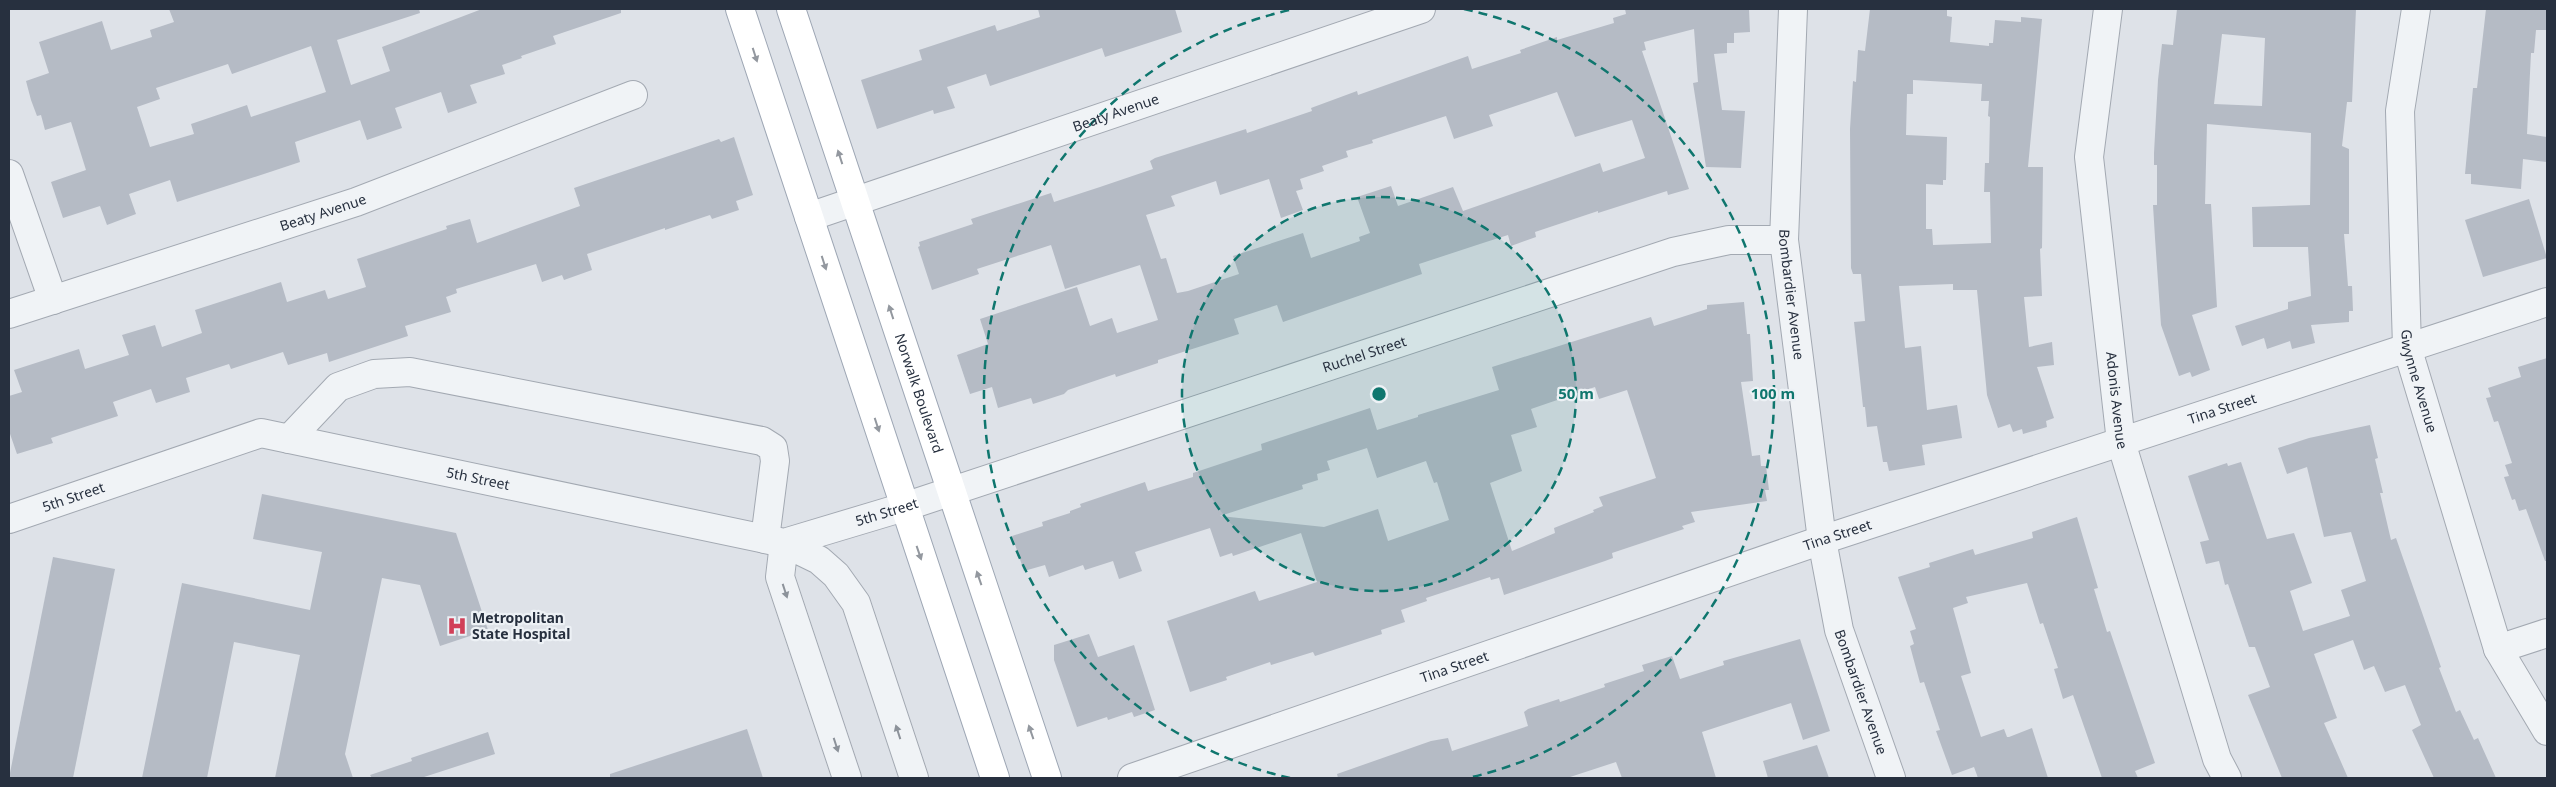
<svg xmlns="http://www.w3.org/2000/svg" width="2556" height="787" font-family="'Noto Sans',sans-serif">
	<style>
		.building { fill: #b5bbc5; fill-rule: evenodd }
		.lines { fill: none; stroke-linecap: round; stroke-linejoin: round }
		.minor-casing { stroke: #a3a9b2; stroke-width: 30 }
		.major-casing { stroke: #9da6b4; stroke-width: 30 }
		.minor { stroke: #f0f3f6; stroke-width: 28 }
		.major { stroke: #fff; stroke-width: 28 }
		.oneway { fill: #93989f }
		.oneway2 { fill: #8c929a }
		.ring { fill: none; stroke: #0f766e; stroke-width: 2.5; stroke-dasharray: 9 6 }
		.labels { text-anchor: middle; stroke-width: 4.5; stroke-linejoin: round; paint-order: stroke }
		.street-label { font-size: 14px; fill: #27303f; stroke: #edf1f5 }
		.poi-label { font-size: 14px; font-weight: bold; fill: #27303f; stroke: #edf1f5; text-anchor: start }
		.centre { fill: #0f766e; stroke: #edf1f5; stroke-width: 2.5 }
		.ring-label { font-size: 15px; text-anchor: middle; font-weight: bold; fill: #0f766e; stroke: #edf1f5; stroke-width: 4.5; stroke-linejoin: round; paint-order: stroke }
	</style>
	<rect width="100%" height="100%" fill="#dee2e8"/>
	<g class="building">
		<path d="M169,9H419L420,13L337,40L351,85L390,71L382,47L482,9H621V13L553,36L556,44L521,56L522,58L502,65L505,74L470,85L477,103L448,113L441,92L395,108L402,128L367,140L360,120L295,142L300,162L273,171L177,202L170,180L129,194L136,214L107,225L100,206L63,218L51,182L86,170L71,122L45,130L41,115L37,116L31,100L26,81L49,73L39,42L102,21L111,50L152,37L150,30L174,22ZM311,46L326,92L251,117L247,105L191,124L194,134L150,147L137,107L160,99L156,88L228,64L232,74Z"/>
		<path d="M1038,9H1175L1182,32L1105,57L1102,48L990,86L986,74L947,87L955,108L934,114L933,110L877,129L861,80L922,60L919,50L995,25L997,31L1040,17Z"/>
		<path d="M1625,9H1749L1750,32L1734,33V43H1727V53L1714,54L1722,110L1745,111L1741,168L1706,167L1693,83L1698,82L1694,29L1644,42L1646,50L1642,51L1689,189L1668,195L1667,191L1598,213V211L1535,232L1536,237L1511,246L1508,235L1486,242L1419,264L1422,274L1283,322L1277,305L1234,319L1239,334L1158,360V363L1116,377L1115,374L1068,390L1064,394L1033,404L1031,398L998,408L992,387L970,394L957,355L988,344L980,319L1077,287L1090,326L1112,318L1117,333L1158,320L1140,265L1065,289L1051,245L977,269L979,274L932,290L918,247L920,246L919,242L973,224L971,219L1051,193L1054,202L1100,187L1153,169L1150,161L1155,158L1246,129L1247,133L1312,111L1311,108L1357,91L1358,95L1468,56L1472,69L1521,53L1520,50L1557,37V40L1614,23L1613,18L1626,14ZM1557,92L1575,137L1632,120L1645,158L1603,172L1600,163L1463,211L1453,187L1398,206L1391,186L1357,197L1370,233L1359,237L1360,241L1311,258L1303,233L1233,256L1239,274L1188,291L1177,293L1166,258L1161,259L1146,215L1175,206L1171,196L1216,181L1220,195L1269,179L1281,218L1303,210L1296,191L1303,189L1300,179L1324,171L1322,166L1348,157L1346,151L1373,143L1372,140L1446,116L1454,139L1493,126L1489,115Z"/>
		<path d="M1870,9H1947V16L1952,17L1950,42L1989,46V43H1993L1995,20L2021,22V17L2042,19L2028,167H2043L2042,248L2040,249L2042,296L2024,297L2029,347L2052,342L2054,365L2037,367L2054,418L2046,421L2047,427L2023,434L2022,429L2013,432L2010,424L1998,428L1987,395L1977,290H1953V284L1899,286L1905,348L1921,346L1927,410L1957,405L1962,438L1922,445L1925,465L1889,471L1887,462H1883L1877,426L1867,427L1865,407H1863L1854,322L1865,321L1861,274H1853L1851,268L1850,129L1853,81L1856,82L1858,50L1865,51ZM1913,80L1982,84L1981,101H1989L1988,116L1990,117L1989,163H1985L1984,192H1990L1991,243L1933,245L1932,229H1926V184L1943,185V180H1946L1947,137L1906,135L1907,94H1913Z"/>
		<path d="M2177,9H2356L2352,102H2347L2342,146L2349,149V234H2344L2348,286H2352L2353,311H2349V322L2311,325L2315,343L2292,349L2290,341L2267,349L2264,338L2242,346L2235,326L2288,309V302L2311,296L2308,247H2253L2252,207L2310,205L2311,133L2207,124L2205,204H2211L2217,307L2192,315L2210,370L2192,377L2190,372L2179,376L2161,325L2155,238L2153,205H2157V165H2154V153L2158,80L2162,44L2173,45ZM2222,34L2265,38L2262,106L2214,104Z"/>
		<path d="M2486,9H2547V30H2536L2534,53H2531L2527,134L2547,137V162L2523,159L2521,189L2471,184V174H2465L2473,88H2477Z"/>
		<path d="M734,137L753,195L736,201L739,210L712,219L710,215L665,230V228L587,254L592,270L564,280L562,275L542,282L536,264L456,289L457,293L446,297L451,312L405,326L408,336L329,362L327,353L288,365L283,352L231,369L229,364L186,378L190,392L156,403L151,389L113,402L118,416L51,438L53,443L17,454L9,431V396L22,392L14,370L79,349L85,369L129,355L122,335L155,325L162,347L202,333L195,310L281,282L287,302L325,290L328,299L366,287L357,259L447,229L446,226L470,219L477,243L580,206L574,188L719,139L721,142Z"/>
		<path d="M2529,199L2547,258L2483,277L2465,220Z"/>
		<path d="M1744,302L1747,334H1750L1753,381L1741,382L1752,456L1760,455L1761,466H1766L1769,490H1765L1767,501L1691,512L1695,522L1682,526L1684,529L1612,553L1613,558L1605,561L1504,595L1499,578L1491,580L1490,577L1426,598L1427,601L1401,610L1405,622L1381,630L1382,634L1315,656L1313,652L1271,665L1270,662L1226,677L1227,680L1190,692L1167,621L1255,591L1259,601L1317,582L1301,533L1233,556L1232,553L1220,557L1210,528L1135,552L1142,571L1119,579L1113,561L1085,570L1083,565L1049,577L1045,565L1024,571L1012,536L1043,526L1042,522L1070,513V511L1081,507L1080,504L1145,482L1148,491L1193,477V473L1262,450L1261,444L1370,408L1377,430L1418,417V415L1499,390L1492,367L1651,317L1654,326L1707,309V305ZM1595,387L1599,399L1627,390L1656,478L1599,497L1603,506L1593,510L1594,512L1554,528L1555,533L1512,551L1490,483L1522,471L1511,435L1537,427L1531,409ZM1367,448L1377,478L1426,461L1434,483L1437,482L1449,520L1388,541L1378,509L1324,527L1220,516L1303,489L1302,485L1318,480L1317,474L1330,470L1327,461Z"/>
		<path d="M2547,358V561H2545L2526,509L2519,511L2515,499L2512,500L2504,477L2509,476L2505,465L2512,463L2498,421L2494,422L2486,398L2491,397L2488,388L2521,377L2518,367Z"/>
		<path d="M2370,425L2378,458L2375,459L2383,493H2380L2391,540L2396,538L2441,667L2439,668L2456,712L2460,710L2474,740L2478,738L2496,778H2434L2412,730L2421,725L2405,685L2385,692L2374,666L2364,670L2353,640L2314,654L2337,718L2324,723L2348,778H2282L2248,695L2270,687L2255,647H2249L2228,584L2225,585L2219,561L2206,564L2200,542L2209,540L2188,476L2227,463L2228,466L2241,462L2267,539L2294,533L2312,583L2290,591L2303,631L2350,616L2341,590L2366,581L2351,532L2324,537L2307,467L2287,474L2278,448L2309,438Z"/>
		<path d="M262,494L456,533L488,630L440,646L420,585L382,578L345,754L353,778H275L300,655L234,642L207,778H142L182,583L310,610L322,552L253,539Z"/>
		<path d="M2077,517L2098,588L2094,589L2107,632L2110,631L2155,763L2135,771L2138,778H2102L2073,695L2063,699L2054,669L2058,668L2043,623L2040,624L2027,583L1966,597L1968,603L1953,608L1971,673L1961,676L1981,737L2004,729L2007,737H2009L2032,728L2048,778H1978L1974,767L1952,775L1936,731L1940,730L1924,682L1920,683L1910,646L1914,644L1910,631L1916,629L1898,577L1930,567L1929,563L1973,549L1975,555L2033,538L2032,532Z"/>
		<path d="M53,557L115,569L73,778H9Z"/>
		<path d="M1089,634L1098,657L1134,645L1155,710L1134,717L1132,712L1108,720L1107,717L1077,727L1054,660V645Z"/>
		<path d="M1800,639L1830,731L1803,740L1791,703L1702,732L1716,778H1622L1616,762L1567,778H1338L1337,774L1431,741L1448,738L1452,751L1528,726L1524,712L1528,709L1559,699L1560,702L1605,687L1604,684L1644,671L1642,665L1672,656L1680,679L1724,665L1723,661Z"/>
		<path d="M747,729L763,778H610V774Z"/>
		<path d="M488,732L495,754L421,778H372L370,775L412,761L411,758Z"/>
		<path d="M1817,745L1829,778H1768L1763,761Z"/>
	</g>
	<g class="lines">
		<defs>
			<g id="minor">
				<path id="s1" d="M1793,9L1784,240L1822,540L1839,630L1891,778"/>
				<path id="s2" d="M2108,9L2089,157L2121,442L2217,759L2227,778"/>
				<path id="s3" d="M2416,9L2400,111L2407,347L2498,649L2547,731"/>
				<path d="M9,174L53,300"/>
				<path id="s4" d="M809,217L1421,9"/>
				<path id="s5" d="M9,314L356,202L633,95"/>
				<path d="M289,439L338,387L374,374L410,372L762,441L773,448L775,461L765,539"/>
				<path id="s6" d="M9,519L261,433L784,543L904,507L1673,252L1729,240H1784"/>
				<path d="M2498,649L2547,633"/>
				<path d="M847,778L780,577L784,543L819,560L836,575L856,603L914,778"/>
				<path id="s7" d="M1132,778L1822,540L2547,302"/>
			</g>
			<g id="major">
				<path d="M740,9L995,778"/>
				<path id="s8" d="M791,9L1047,778"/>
			</g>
		</defs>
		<use href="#minor" class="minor-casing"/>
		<use href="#major" class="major-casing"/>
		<use href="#minor" class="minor"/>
		<use href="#major" class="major"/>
	</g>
	<defs><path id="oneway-solid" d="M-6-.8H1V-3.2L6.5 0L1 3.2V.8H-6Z" transform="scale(1.25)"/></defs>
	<g class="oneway">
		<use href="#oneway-solid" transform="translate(755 55) rotate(72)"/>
		<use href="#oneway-solid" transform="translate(840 157) rotate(-108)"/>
		<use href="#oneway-solid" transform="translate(824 263) rotate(72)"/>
		<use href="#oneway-solid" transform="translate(891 312) rotate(-108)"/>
		<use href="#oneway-solid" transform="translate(877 425) rotate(72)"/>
		<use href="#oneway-solid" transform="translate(919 553) rotate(71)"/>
		<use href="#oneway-solid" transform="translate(979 578) rotate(-109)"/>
		<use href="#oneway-solid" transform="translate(1031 732) rotate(-109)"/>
	</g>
	<g class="oneway2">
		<use href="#oneway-solid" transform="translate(785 591) rotate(72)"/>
		<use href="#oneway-solid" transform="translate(898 732) rotate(-108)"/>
		<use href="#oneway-solid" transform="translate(836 745) rotate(72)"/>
	</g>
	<circle cx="1379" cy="394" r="197" fill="#0f766e" fill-opacity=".12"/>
	<g class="ring">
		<circle cx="1379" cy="394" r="197"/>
		<path d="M1290 778A394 394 0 0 1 1294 9M1464 9A394 394 0 0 1 1468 778"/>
	</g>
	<defs>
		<symbol id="hospital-bare" viewBox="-9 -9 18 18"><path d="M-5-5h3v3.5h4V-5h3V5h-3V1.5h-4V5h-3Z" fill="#d13f58" stroke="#edf1f5" stroke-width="2.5" paint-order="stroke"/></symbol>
	</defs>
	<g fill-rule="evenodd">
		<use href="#hospital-bare" x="443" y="612" width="28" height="28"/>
	</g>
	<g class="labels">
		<g class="street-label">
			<text dy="5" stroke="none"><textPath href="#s4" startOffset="324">Beaty Avenue</textPath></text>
			<text dy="5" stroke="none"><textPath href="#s5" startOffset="330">Beaty Avenue</textPath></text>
			<text dy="5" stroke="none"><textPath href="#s1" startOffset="286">Bombardier Avenue</textPath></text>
			<text dy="5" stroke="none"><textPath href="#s6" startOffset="1411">Ruchel Street</textPath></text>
			<text dy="5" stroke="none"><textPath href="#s3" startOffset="375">Gwynne Avenue</textPath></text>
			<text dy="5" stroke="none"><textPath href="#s8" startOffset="405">Norwalk Boulevard</textPath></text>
			<text dy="5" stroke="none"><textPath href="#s2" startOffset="394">Adonis Avenue</textPath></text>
			<text dy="5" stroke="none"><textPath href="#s7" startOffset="1151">Tina Street</textPath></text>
			<text dy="5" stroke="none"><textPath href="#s6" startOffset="488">5th Street</textPath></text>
			<text dy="5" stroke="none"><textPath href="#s6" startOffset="68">5th Street</textPath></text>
			<text dy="5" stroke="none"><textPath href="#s6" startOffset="908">5th Street</textPath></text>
			<text dy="5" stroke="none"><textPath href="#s7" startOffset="746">Tina Street</textPath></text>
			<text dy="5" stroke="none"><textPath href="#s7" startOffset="341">Tina Street</textPath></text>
			<text dy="5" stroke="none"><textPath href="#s1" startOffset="691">Bombardier Avenue</textPath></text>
		</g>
		<g class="poi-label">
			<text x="472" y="623">Metropolitan<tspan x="472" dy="16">State Hospital</tspan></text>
		</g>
	</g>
	<circle cx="1379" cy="394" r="8" class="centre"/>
	<g class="ring-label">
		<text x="1576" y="399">50 m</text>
		<text x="1773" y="399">100 m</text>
	</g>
	<rect width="2556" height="787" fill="none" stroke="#27303f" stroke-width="20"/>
</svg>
